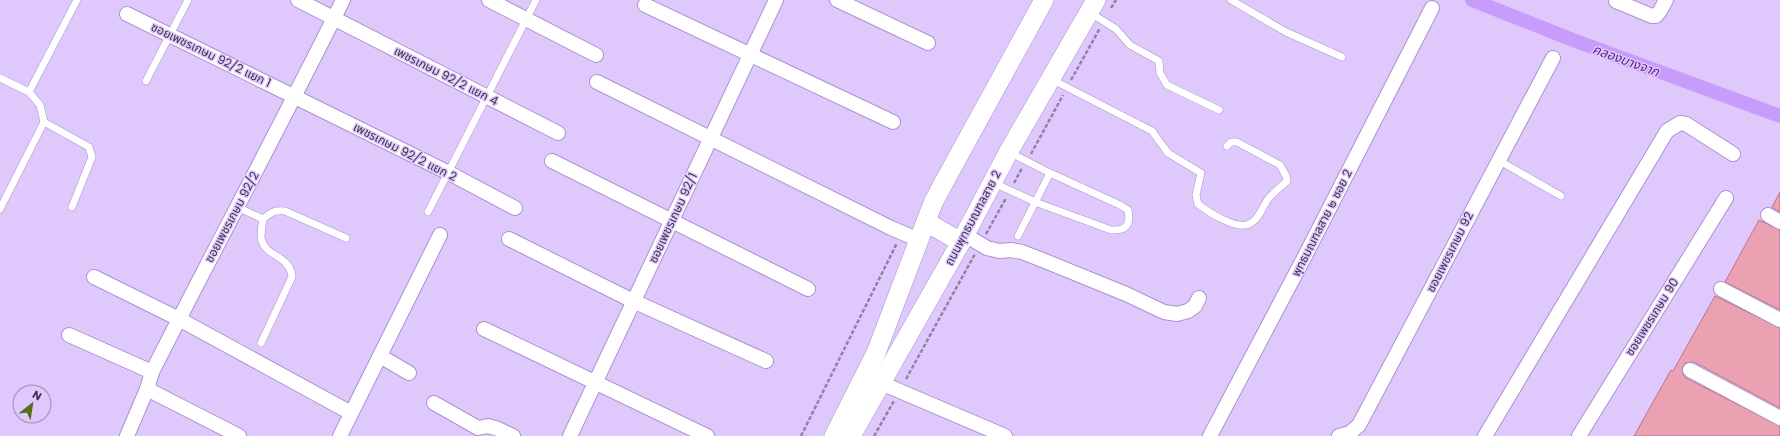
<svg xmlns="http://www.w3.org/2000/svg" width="1780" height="436" font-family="Poppins,'Noto Sans Thai',sans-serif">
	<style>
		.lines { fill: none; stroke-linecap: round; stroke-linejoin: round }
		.canal { stroke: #c89cfb; stroke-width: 14 }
		.building { fill: #eba1b2; stroke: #bb7586 }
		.service-casing { stroke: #ac92cd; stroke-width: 8 }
		.minor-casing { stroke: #ac92cd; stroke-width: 16 }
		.secondary-casing { stroke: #ac92cd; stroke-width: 20 }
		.path { stroke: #9181a7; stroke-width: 2.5; stroke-dasharray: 4 2; stroke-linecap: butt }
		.service { stroke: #fff; stroke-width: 7 }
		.minor { stroke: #fff; stroke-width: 14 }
		.secondary { stroke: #fff; stroke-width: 19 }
		.labels { text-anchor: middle; stroke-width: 3; stroke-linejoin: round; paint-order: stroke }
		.street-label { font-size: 12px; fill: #3d324b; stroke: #dfc9fc }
		.water-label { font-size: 13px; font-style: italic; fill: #591d8b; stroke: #dfc9fc }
	</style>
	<rect width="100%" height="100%" fill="#dfc9fc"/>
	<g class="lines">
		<path class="canal" d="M1472,0L1573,40L1780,116"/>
	</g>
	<g class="building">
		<path d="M1780,192V212L1772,207Z"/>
		<path d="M1759,220L1780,230V310L1725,282Z"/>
		<path d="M1715,296L1780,328V408L1694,362L1685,363L1682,370L1683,374L1686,378L1780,426V436H1634L1671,370L1673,371Z"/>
	</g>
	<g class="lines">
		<defs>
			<g id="service">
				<path d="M1231,0L1286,32L1342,57"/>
				<path d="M1089,12L1116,29L1130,45L1159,61L1160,73L1167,85L1219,110"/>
				<path d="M0,78L29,92L40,105L44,122L89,147L92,157L72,207"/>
				<path d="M1051,79L1152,131L1168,153L1201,173L1196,195L1198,204C1208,212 1239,232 1251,223C1261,217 1262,206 1269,198C1274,192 1281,187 1287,181L1286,176L1280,165L1237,142H1231L1227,146"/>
				<path d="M146,81L188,0"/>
				<path d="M29,92L77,0"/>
				<path d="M1498,160L1561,196"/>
				<path d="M992,182L1035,202L1111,230C1126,231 1131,225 1128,210L1120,205L1050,173L1009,152"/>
				<path d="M237,207L263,219C262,224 261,231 261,237C264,258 290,254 292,277L261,343"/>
				<path d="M0,209L44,122"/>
				<path d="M428,212L536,0"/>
				<path d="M263,219C271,212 275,210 285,211L346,238"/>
				<path d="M1018,236L1050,173"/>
			</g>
			<g id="minor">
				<path d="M298,0L558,133"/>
				<path d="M489,0L596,55"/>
				<path d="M837,0L928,43"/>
				<path d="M1616,1L1652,16H1656L1660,11L1666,0"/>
				<path d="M645,5L893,122"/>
				<path d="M127,14L449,173L515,208"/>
				<path d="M597,82L891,228L919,240"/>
				<path d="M552,161L808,289"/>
				<path d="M1768,215L1780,222"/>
				<path d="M965,235L987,248L999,251L1011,250L1022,252L1045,261L1126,294L1164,312L1177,314L1188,311L1195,306L1199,298"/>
				<path d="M509,239L633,301L766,361"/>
				<path d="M94,277L179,319L351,413"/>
				<path d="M1721,289L1780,320"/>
				<path d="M484,329L707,436"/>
				<path d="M69,335L152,372"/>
				<path d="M380,356L409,373"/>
				<path d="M1690,370L1780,418"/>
				<path d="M881,383L1005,436"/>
				<path d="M147,389L239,436"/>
				<path d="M434,403L478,428L488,426L498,429L513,436"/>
				<path d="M127,436L147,389L152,372C215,248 281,125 343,0"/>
				<path d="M340,436L440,235"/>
				<path d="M570,436L776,0"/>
				<path d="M1210,436L1306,254L1432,8"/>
				<path d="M1339,436L1350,433L1359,425L1553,58"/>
				<path d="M1485,436L1667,131L1680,123L1686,124L1733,154"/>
				<path d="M1579,436L1726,198"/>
			</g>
			<g id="secondary">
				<path d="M926,222L961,242"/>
				<path d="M834,436L876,353L933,203L943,184L1044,0"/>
				<path d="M851,436L961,242L1009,151L1096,0"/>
			</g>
		</defs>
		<use href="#service" class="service-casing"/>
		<use href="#minor" class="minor-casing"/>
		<use href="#secondary" class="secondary-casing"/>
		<g class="path">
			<path d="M1111,8L1116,0"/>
			<path d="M1071,80L1100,28"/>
			<path d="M1031,154L1063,95"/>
			<path d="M1014,183L1022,168"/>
			<path d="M986,234L1006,198"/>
			<path d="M906,379L975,254"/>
			<path d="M801,436L897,243"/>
			<path d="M874,436L894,401"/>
		</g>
		<use href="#service" class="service"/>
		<use href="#minor" class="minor"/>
		<use href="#secondary" class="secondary"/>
	</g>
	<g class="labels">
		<g class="street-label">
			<text transform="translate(211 55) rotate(26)" y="4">ซอยเพชรเกษม 92/2 แยก 1</text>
			<text transform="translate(446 76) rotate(27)" y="4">เพชรเกษม 92/2 แยก 4</text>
			<text transform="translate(405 152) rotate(27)" y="4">เพชรเกษม 92/2 แยก 2</text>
			<text transform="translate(232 217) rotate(-62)" y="4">ซอยเพชรเกษม 92/2</text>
			<text transform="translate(673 218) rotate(-65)" y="4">ซอยเพชรเกษม 92/1</text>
			<text transform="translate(973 218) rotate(-62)" y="4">ถนนพุทธมณฑลสาย 2</text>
			<text transform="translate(1322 223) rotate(-63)" y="4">พุทธมณฑลสาย ๒ ซอย 2</text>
			<text transform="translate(1450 252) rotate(-63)" y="4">ซอยเพชรเกษม 92</text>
			<text transform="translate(1652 317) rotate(-58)" y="4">ซอยเพชรเกษม 90</text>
		</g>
		<g class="water-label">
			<text transform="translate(1626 60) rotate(20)" y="5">คลองบางจาก</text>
		</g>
	</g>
	<g transform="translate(32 404) rotate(30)"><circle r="19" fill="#dfc9fc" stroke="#9e8db5"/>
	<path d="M0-3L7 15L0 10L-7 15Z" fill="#566d1d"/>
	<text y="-6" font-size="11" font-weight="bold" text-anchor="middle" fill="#3d324b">N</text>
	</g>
</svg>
